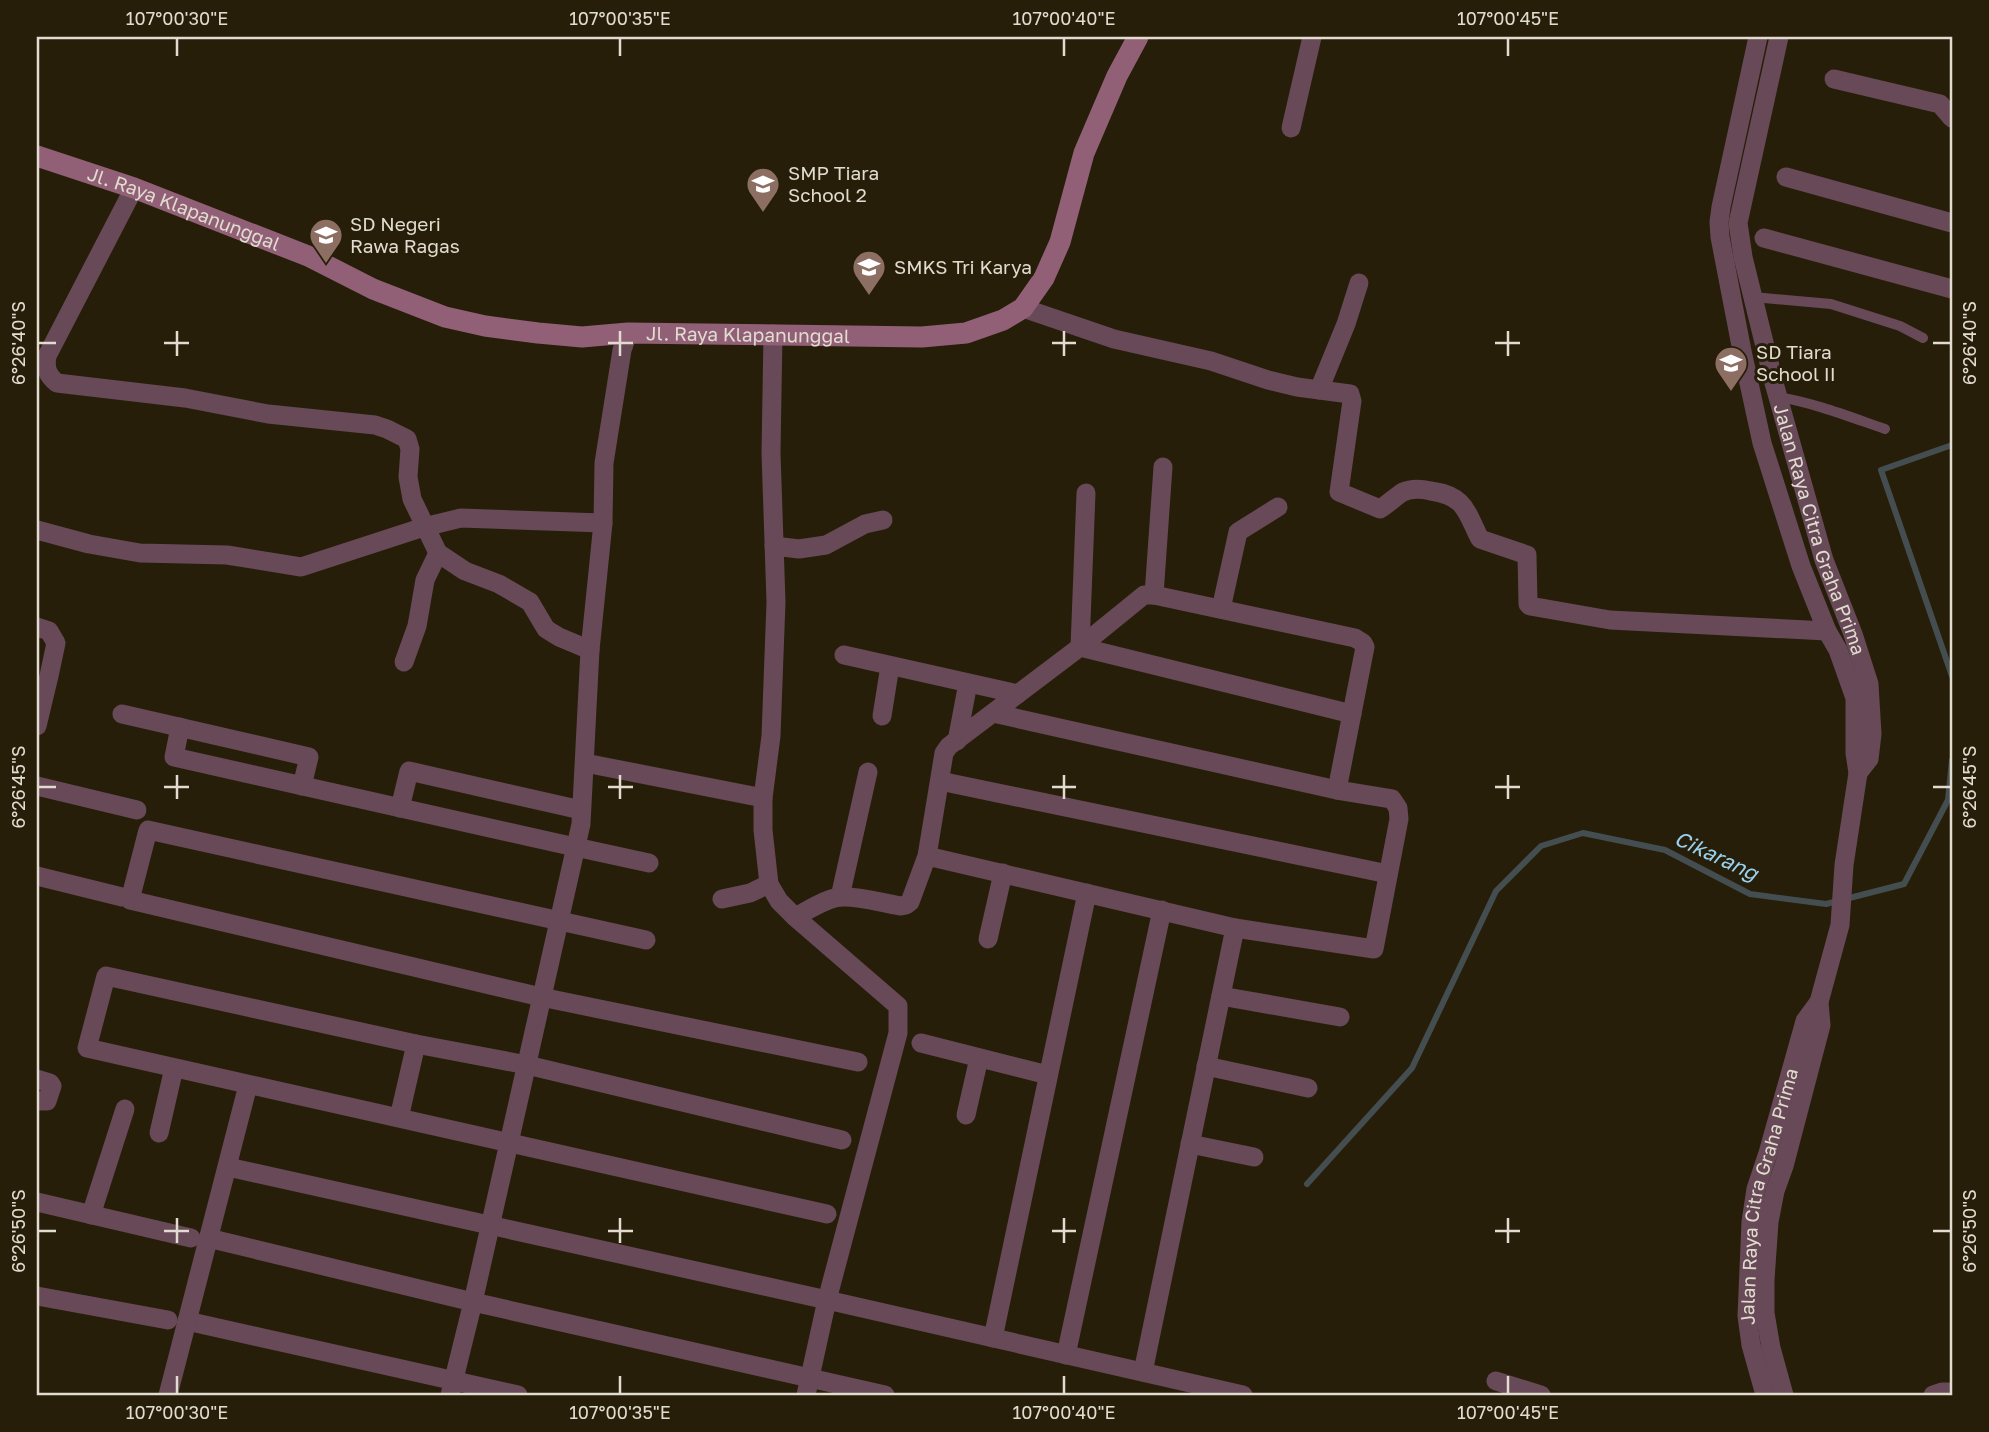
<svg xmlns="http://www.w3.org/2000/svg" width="1989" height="1432" font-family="'Golos Text',sans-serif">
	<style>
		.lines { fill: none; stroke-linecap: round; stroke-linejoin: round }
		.stream { stroke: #444e50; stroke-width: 6 }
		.lane { stroke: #674957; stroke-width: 10 }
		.street { stroke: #674957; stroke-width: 19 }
		.secondary { stroke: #916077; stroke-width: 21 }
		.ticks { fill: none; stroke: #e1dccf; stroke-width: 2.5 }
		.labels { text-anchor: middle; stroke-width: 6; stroke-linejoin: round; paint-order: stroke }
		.poi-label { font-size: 19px; fill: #e1dccf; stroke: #261e09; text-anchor: start }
		.street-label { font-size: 19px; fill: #e1dccf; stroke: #261e09 }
		.water-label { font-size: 21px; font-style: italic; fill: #98d1ef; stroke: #261e09 }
		.neatline { fill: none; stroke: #e1dccf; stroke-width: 2.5 }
		.ticks-label { font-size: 18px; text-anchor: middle; fill: #e1dccf }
	</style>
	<rect width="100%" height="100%" fill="#261e09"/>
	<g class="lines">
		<g class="stream">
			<path d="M1952,445L1881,470L1952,676"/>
			<path d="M1307,1184L1412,1068L1496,891L1541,846L1583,833L1665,850L1750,894L1826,904L1904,884L1948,800L1952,760"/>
		</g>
		<g class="lane">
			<path d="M1753,297L1831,304L1900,326L1923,338"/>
			<path d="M1778,397C1815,403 1850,417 1885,429"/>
		</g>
		<g class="street">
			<path d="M1758,37L1721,207L1719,222L1720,237L1742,351L1762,443L1801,566L1827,631L1838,650L1855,698V753L1858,773L1844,865L1840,925L1819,1002L1821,1025L1784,1166L1775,1191L1769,1222L1765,1280V1313L1771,1348L1784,1395"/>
			<path id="s1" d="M1779,37L1738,223L1743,257L1774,383L1824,560L1853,634L1869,684L1872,734L1869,759L1858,773"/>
			<path d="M1834,79L1940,104L1952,118"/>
			<path d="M1291,128L1312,37"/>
			<path d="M1786,177L1952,223"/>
			<path d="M134,188L47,356C45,368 47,375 57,383L185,398L268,414L375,425L387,429L407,439L410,449L408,477L412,499L438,553L465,571L499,584L530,602L546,629L559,637L590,650"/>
			<path d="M1764,238L1952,289"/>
			<path d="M1023,308L1114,339L1211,361L1268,380L1297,387L1350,394L1352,401L1339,492L1380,509C1388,504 1395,497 1403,492C1412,488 1422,489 1431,491C1466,496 1466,512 1480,539L1527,555L1528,604L1530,606L1610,620L1827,631"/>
			<path d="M773,334L771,453L776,602L771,736L763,798V830L769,884L779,901L795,917L898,1006V1033L827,1300L806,1395"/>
			<path d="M1319,390L1346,324L1359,283"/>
			<path d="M1086,493L1080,647L1352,714"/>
			<path d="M37,530L89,544L140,553L227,555L301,567L424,527L461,518L603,523"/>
			<path d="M774,546L799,549L826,545L865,524L883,520"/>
			<path d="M1154,595L1163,467"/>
			<path d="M1221,609L1238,532L1278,507"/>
			<path d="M37,627L49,631L56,643L49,676L37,726"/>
			<path d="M844,655L1018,694"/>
			<path d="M404,662L417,626L425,580L438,553"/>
			<path d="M993,713L1337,790"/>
			<path d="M122,714L309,757L302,786"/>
			<path d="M882,716L890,666"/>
			<path d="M180,727L174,757L557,843L649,863"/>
			<path d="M957,741L968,683"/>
			<path d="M585,763L763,798"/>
			<path d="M940,781L1388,874"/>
			<path d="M37,786L137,810"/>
			<path d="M400,808L409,771L581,810"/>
			<path d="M37,876L122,897"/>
			<path d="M840,897L868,772"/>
			<path d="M722,899L750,893L769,884"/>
			<path d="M795,917C809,910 826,898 841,897C861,896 881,903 901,906L906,905L910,902L927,856L944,753L949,746L1080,647L1144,595H1154L1355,638L1363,643L1365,647L1337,790L1392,799L1398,808L1399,819L1374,949L1235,928L927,856"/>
			<path d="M988,939L1003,873"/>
			<path d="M646,940L148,830L130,900L541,997L858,1062"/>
			<path d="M1221,996L1340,1017"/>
			<path d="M921,1043L1048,1075"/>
			<path d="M416,1044L527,1065L842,1140"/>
			<path d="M1206,1066L1308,1088"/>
			<path d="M37,1079L50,1083L52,1086L47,1101H37"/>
			<path d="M966,1115L979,1058"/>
			<path d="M399,1118L416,1044L106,976L87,1048L827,1214"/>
			<path d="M159,1133L174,1068"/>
			<path d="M1190,1144L1254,1157"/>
			<path d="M228,1167L827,1300L1243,1395"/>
			<path d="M37,1202L191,1238"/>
			<path d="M91,1215L125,1109"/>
			<path d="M208,1238L473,1302L885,1395"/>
			<path d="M37,1296L168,1320"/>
			<path d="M187,1321L518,1395"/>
			<path d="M993,1338L1087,893"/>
			<path d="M1066,1355L1162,910"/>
			<path d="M1143,1372L1235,928"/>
			<path d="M1496,1381L1541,1395"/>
			<path d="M168,1395L248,1085"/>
			<path d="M450,1395L473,1302L581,824L590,650L603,523L604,463L622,350L628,333"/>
			<path id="s2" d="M1765,1395L1751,1345L1747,1316L1751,1222L1756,1189L1768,1153L1805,1021L1819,1002"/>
			<path d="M1933,1395L1942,1392H1952"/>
		</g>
		<path class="secondary" id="s3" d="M37,156L134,188L308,256L373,289L445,317L485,326L538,333L582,337L628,333L922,337L966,333L1003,320L1023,308L1044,278L1060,242L1084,153L1117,76L1138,37"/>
	</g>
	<path class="ticks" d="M177,38V56M620,38V56M1064,38V56M1508,38V56M177,331V356M620,331V356M1064,331V356M1508,331V356M38,343H56M164,343H189M608,343H633M1052,343H1076M1495,343H1520M1933,343H1951M177,775V799M620,775V799M1064,775V799M1508,775V799M38,787H56M164,787H189M608,787H633M1052,787H1076M1495,787H1520M1933,787H1951M177,1218V1243M620,1218V1243M1064,1218V1243M1508,1218V1243M38,1231H56M164,1231H189M608,1231H633M1052,1231H1076M1495,1231H1520M1933,1231H1951M177,1376V1394M620,1376V1394M1064,1376V1394M1508,1376V1394"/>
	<defs>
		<symbol id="school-pin" viewBox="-11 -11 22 30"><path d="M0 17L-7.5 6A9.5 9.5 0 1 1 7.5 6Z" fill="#8d6e63" stroke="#261e09"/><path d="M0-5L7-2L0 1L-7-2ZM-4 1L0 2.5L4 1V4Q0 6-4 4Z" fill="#fff"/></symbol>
	</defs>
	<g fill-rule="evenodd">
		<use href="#school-pin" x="744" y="165" width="38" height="52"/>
		<use href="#school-pin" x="307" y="216" width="38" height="52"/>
		<use href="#school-pin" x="850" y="248" width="38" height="52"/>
		<use href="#school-pin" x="1712" y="344" width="38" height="52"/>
	</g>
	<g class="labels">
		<g class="poi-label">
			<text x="788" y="180">SMP Tiara<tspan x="788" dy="22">School 2</tspan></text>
			<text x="350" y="231">SD Negeri<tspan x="350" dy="22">Rawa Ragas</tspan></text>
			<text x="894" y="274">SMKS Tri Karya</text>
			<text x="1756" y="359">SD Tiara<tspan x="1756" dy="22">School II</tspan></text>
		</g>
		<g class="street-label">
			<text dy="7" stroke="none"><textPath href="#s3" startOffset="156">Jl. Raya Klapanunggal</textPath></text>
			<text dy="7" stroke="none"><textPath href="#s3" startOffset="744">Jl. Raya Klapanunggal</textPath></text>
			<text dy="7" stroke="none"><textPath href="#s1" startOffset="508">Jalan Raya Citra Graha Prima</textPath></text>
			<text dy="7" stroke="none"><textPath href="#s2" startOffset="203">Jalan Raya Citra Graha Prima</textPath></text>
		</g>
		<g class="water-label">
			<text transform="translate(1716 856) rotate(25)" y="7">Cikarang</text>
		</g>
	</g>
	<rect width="1989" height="1432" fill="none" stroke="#261e09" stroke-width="77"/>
	<rect x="38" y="38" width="1913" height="1356" class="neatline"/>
	<g class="ticks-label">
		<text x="177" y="25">107°00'30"E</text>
		<text x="620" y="25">107°00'35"E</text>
		<text x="1064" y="25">107°00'40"E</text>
		<text x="1508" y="25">107°00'45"E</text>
		<text transform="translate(19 343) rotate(-90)" y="6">6°26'40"S</text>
		<text transform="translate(1970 343) rotate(-90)" y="6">6°26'40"S</text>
		<text transform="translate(19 787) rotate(-90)" y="6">6°26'45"S</text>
		<text transform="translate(1970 787) rotate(-90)" y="6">6°26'45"S</text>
		<text transform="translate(19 1231) rotate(-90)" y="6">6°26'50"S</text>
		<text transform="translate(1970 1231) rotate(-90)" y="6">6°26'50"S</text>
		<text x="177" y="1419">107°00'30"E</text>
		<text x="620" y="1419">107°00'35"E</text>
		<text x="1064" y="1419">107°00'40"E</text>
		<text x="1508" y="1419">107°00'45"E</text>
	</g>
</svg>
